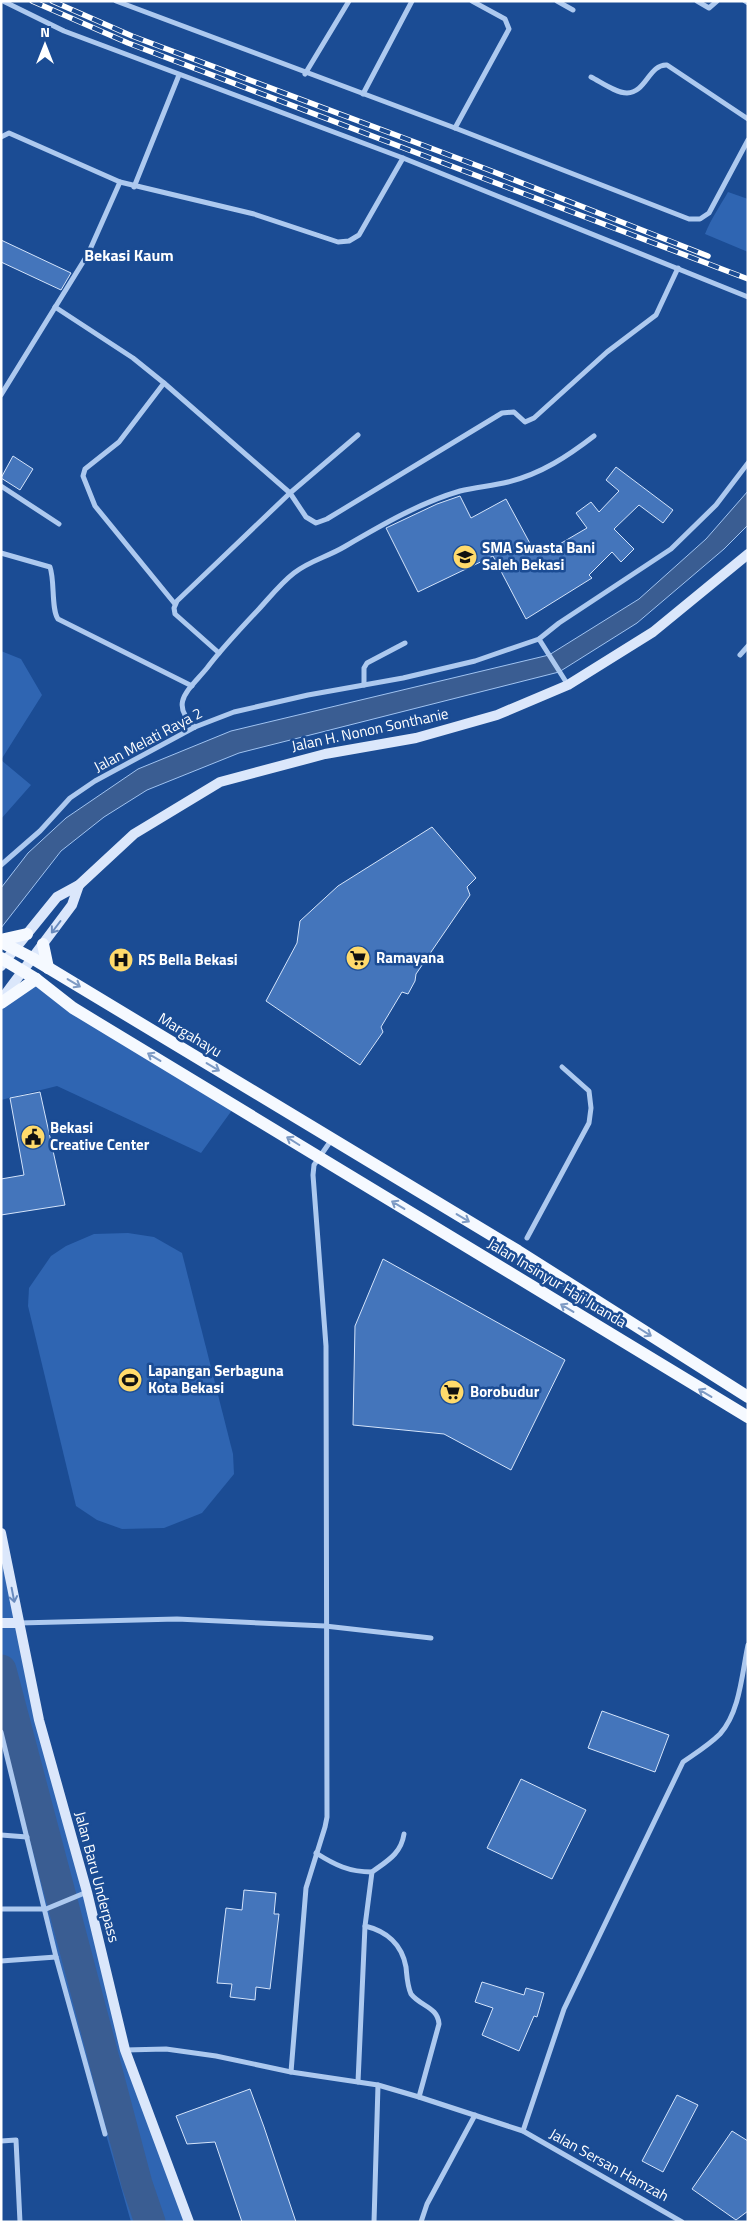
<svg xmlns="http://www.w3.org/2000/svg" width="749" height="2223" font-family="'Titillium Web',sans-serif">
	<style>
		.green { fill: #2f65b2 }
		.water { fill: #3a5d92; stroke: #a0c3f1 }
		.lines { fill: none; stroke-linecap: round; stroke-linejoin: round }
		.river { stroke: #3a5d92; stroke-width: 31 }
		.building { fill: #4475bb; stroke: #d4e4fb }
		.street { stroke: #adc9ef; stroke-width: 5 }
		.secondary { stroke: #dbe7fb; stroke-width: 10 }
		.primary { stroke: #f5f9ff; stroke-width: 12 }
		.rail-casing { stroke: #fff; stroke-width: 5.5 }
		.rail { stroke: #1b4c94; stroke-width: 4; stroke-dasharray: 11; stroke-linecap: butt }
		.oneway { stroke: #688abd }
		.oneway2 { stroke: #7d9ac4 }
		.labels { text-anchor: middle; stroke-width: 5; stroke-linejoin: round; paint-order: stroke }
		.poi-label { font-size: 15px; font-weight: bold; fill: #fff; stroke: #1b4c94; text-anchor: start }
		.street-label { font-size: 15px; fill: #fff; stroke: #1b4c94 }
		.neighbourhood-label { font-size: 16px; font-weight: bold; fill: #fff; stroke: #1b4c94 }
	</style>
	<rect width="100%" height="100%" fill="#1b4c94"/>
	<g class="green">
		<path d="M728,192L748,199V252L705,234C711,219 720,206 728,192Z"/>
		<path d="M1,651L21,659L42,695L1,760L31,785L1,819Z"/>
		<path d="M36,979L235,1106L201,1153L57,1086L1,1100V990Z"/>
		<path d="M128,1233L154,1237L182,1253L233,1454L234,1474L202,1513L164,1528L122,1529L97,1520L76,1506L28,1306L29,1288L51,1256L66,1246L94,1234Z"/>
		<path d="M1,1533L19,1623L125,2050L189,2222H131L68,2002L1,1732Z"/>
	</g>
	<path class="water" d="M748,491V525L724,549L637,623L559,672L239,753L147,790L104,817L61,851L1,928V888L28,853L66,818L138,769L231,731L549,655L639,599L706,539Z"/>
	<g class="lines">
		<path class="river" d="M1,1670L137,2184L150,2222"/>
	</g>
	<g class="building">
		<path d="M1,240L71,273L61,290L1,262Z"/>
		<path d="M13,456L33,469L20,490L1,478Z"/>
		<path d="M616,467L673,510L663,523L639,505L614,529L634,549L621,562L612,552L589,575L592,578L526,619L493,556L418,592L386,528L437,504L460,496L471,518L506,499L533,549L541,544L546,552L587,528L576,513L591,502L599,512L619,491L606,480Z"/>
		<path d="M432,827L476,878L467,887L470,895L416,974L415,981L408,994L402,992L381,1027L383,1032L360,1065L266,1001L297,943L300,921L338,886Z"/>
		<path d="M40,1092L65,1205L1,1215V1179L24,1175L10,1098Z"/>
		<path d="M383,1259L565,1360L511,1470L444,1434L353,1425L355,1326Z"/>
		<path d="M602,1711L669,1735L655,1772L588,1748Z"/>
		<path d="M521,1779L586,1810L552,1879L487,1848Z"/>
		<path d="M244,1890L276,1893L274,1914H279L270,1989L256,1987L255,2000L230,1997L232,1984L217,1983L226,1908L242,1910Z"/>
		<path d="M482,1982L524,1995L526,1988L544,1993L537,2017L534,2016L519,2051L482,2035L493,2008L475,2002Z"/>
		<path d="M250,2089L264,2127L296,2222H242L215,2142L187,2144L176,2116Z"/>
		<path d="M677,2095L698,2105L663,2172L642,2161Z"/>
		<path d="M732,2131L748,2141V2211L736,2220L692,2189Z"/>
	</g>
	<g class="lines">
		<g class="street">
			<path d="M3,1L64,31L403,158L748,297"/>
			<path d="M116,1L455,128L689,219H700L709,213L748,140"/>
			<path d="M557,1L573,10"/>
			<path d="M697,1L709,8L717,1"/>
			<path d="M745,1L748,3"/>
			<path d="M305,74L349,1"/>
			<path d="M591,77C601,82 616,93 627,93C646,93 649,64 667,65L748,119"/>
			<path d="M363,94L412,1"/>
			<path d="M455,128L509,29L505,19L472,1"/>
			<path d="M1,137L9,133L120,182L254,214L338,242L349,241L359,235L403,158"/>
			<path d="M134,187L179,75"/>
			<path d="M55,307L133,358L164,383L290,493L306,517L316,523L327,519L502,413L514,412L525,422L534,418L607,352L656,315L678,268"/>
			<path d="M164,383L119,442L85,469L83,476L95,506L175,604"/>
			<path d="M1,395L88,254L120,182"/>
			<path d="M1,486L59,524"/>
			<path d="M1,553L50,567C55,581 51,609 58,619L192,686"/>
			<path d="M539,639L568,685"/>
			<path d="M219,653L175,614L174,608L177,601L290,493L358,435"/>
			<path d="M740,655L748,646"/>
			<path d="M364,685V668L367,663L405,643"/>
			<path d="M195,727C168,703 189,690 207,668C223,647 241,628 259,609C270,597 281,583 294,573C309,561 327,557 344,547C380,526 419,503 460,491C475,487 492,486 508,482C541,474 568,456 594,436"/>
			<path d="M1,865L40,831L70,798L95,781L195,727L234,712L308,695L403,678L475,661L539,639L559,623L671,549L716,505L748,463"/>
			<path d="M527,1238L589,1123L591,1108L589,1091L562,1067"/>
			<path d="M19,1623L177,1619L325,1626L431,1638"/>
			<path d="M1,1732L56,1957L105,2134"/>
			<path d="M404,1834C401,1854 387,1861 372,1872L365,1926C386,1931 402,1944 406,1967C407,1976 407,1985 411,1994C420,2006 438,2007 439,2024L419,2097"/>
			<path d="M1,1835L27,1837"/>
			<path d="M316,1853C335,1865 349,1872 372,1872"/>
			<path d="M1,1909H46L87,1892"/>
			<path d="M1,1961L56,1957"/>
			<path d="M125,2050L166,2049L216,2056L291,2072L378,2085L419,2097L523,2131L682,2222"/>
			<path d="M291,2072L306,1888L325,1827L327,1817L326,1346L313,1175L314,1165L332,1139"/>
			<path d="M358,2082L365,1926"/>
			<path d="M523,2131L564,2009L683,1762C696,1753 709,1745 720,1734C740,1712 742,1673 748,1645"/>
			<path d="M1,2141L16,2140L20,2222"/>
			<path d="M374,2222L378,2085"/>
			<path d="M421,2222L427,2204L475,2115"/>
		</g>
		<g class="secondary">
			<path d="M1,966L57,897L79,885L134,834L220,782L325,754L416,738L497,715L568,685L653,632L748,554"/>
			<path d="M1,1000L72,905L79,885"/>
			<path d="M1,1533L39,1720L87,1892L125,2050L189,2222"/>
			<path d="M1,1623H19"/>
		</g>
		<g class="primary">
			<path d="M1,940L27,934"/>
			<path d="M1,942L32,958L518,1251L748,1397"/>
			<path d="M43,944L48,968"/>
			<path d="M1,958L36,979L73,1008L748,1417"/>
			<path d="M1,1003L36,979"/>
		</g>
		<defs>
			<g id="rail">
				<path d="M32,1L128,43L748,279"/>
				<path d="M52,1L132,36L489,170L708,256"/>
			</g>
		</defs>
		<use href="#rail" class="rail-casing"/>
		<use href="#rail" class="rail"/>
	</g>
	<defs><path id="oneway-shaft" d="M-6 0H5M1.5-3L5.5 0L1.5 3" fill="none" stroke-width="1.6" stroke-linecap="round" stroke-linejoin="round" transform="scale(1.25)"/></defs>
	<g class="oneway">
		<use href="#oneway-shaft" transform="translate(56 927) rotate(127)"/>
		<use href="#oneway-shaft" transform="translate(13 1595) rotate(79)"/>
	</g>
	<g class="oneway2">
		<use href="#oneway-shaft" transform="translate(74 983) rotate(31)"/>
		<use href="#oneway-shaft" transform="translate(154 1057) rotate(-149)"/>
		<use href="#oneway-shaft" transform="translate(213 1067) rotate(31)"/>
		<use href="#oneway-shaft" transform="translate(293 1141) rotate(-148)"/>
		<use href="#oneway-shaft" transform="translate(398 1205) rotate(-149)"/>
		<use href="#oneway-shaft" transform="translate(463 1218) rotate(31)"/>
		<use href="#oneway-shaft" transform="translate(567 1308) rotate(-149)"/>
		<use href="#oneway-shaft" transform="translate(645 1332) rotate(32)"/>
		<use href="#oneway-shaft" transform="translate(705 1393) rotate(-149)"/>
	</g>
	<defs>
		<symbol id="school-disc" viewBox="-11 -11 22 22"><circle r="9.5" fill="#ffda6b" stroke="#1b4c94"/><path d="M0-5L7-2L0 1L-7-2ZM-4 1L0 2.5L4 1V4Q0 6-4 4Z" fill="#111"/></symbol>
		<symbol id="supermarket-disc" viewBox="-11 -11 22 22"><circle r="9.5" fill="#ffda6b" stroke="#1b4c94"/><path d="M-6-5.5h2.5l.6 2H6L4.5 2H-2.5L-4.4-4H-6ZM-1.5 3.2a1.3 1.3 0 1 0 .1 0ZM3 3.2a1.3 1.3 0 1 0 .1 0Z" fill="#111"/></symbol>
		<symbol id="hospital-disc" viewBox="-11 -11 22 22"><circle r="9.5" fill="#ffda6b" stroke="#1b4c94"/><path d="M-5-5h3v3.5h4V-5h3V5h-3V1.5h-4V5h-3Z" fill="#111"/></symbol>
		<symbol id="civic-disc" viewBox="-11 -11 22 22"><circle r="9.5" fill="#ffda6b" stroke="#1b4c94"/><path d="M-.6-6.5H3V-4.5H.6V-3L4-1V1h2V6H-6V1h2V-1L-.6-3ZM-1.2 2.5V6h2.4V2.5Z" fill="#111"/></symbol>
		<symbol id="stadium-disc" viewBox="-11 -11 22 22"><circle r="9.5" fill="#ffda6b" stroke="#1b4c94"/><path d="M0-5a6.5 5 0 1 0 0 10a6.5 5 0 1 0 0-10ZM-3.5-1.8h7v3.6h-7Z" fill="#111"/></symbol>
	</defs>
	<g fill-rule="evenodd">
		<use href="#school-disc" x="451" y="543" width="28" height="28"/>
		<use href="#supermarket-disc" x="344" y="944" width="28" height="28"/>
		<use href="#hospital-disc" x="107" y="946" width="28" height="28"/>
		<use href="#civic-disc" x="19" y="1123" width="28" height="28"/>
		<use href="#stadium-disc" x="116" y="1366" width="28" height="28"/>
		<use href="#supermarket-disc" x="438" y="1378" width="28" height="28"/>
	</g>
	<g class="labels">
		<g class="poi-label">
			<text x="482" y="553">SMA Swasta Bani<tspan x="482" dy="17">Saleh Bekasi</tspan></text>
			<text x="376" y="963">Ramayana</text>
			<text x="138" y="965">RS Bella Bekasi</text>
			<text x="50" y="1133">Bekasi<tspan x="50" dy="17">Creative Center</tspan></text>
			<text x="148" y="1376">Lapangan Serbaguna<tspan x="148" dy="17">Kota Bekasi</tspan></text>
			<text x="470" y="1397">Borobudur</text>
		</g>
		<g class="street-label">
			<text transform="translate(370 730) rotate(-12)" y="5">Jalan H. Nonon Sonthanie</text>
			<text transform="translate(148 740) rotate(-28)" y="5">Jalan Melati Raya 2</text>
			<text transform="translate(190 1035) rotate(31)" y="5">Margahayu</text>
			<text transform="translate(557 1283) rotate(31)" y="5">Jalan Insinyur Haji Juanda</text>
			<text transform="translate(97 1877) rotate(75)" y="5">Jalan Baru Underpass</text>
			<text transform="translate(609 2165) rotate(29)" y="5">Jalan Sersan Hamzah</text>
		</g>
		<g class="neighbourhood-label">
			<text x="129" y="261">Bekasi Kaum</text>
		</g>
	</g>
	<rect width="749" height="2223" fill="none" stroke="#ffffff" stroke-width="5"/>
	<g transform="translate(45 45)" stroke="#1b4c94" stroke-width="4" paint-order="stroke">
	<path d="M0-4L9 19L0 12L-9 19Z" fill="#ffffff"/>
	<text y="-8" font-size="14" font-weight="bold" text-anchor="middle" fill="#ffffff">N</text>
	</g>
</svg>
